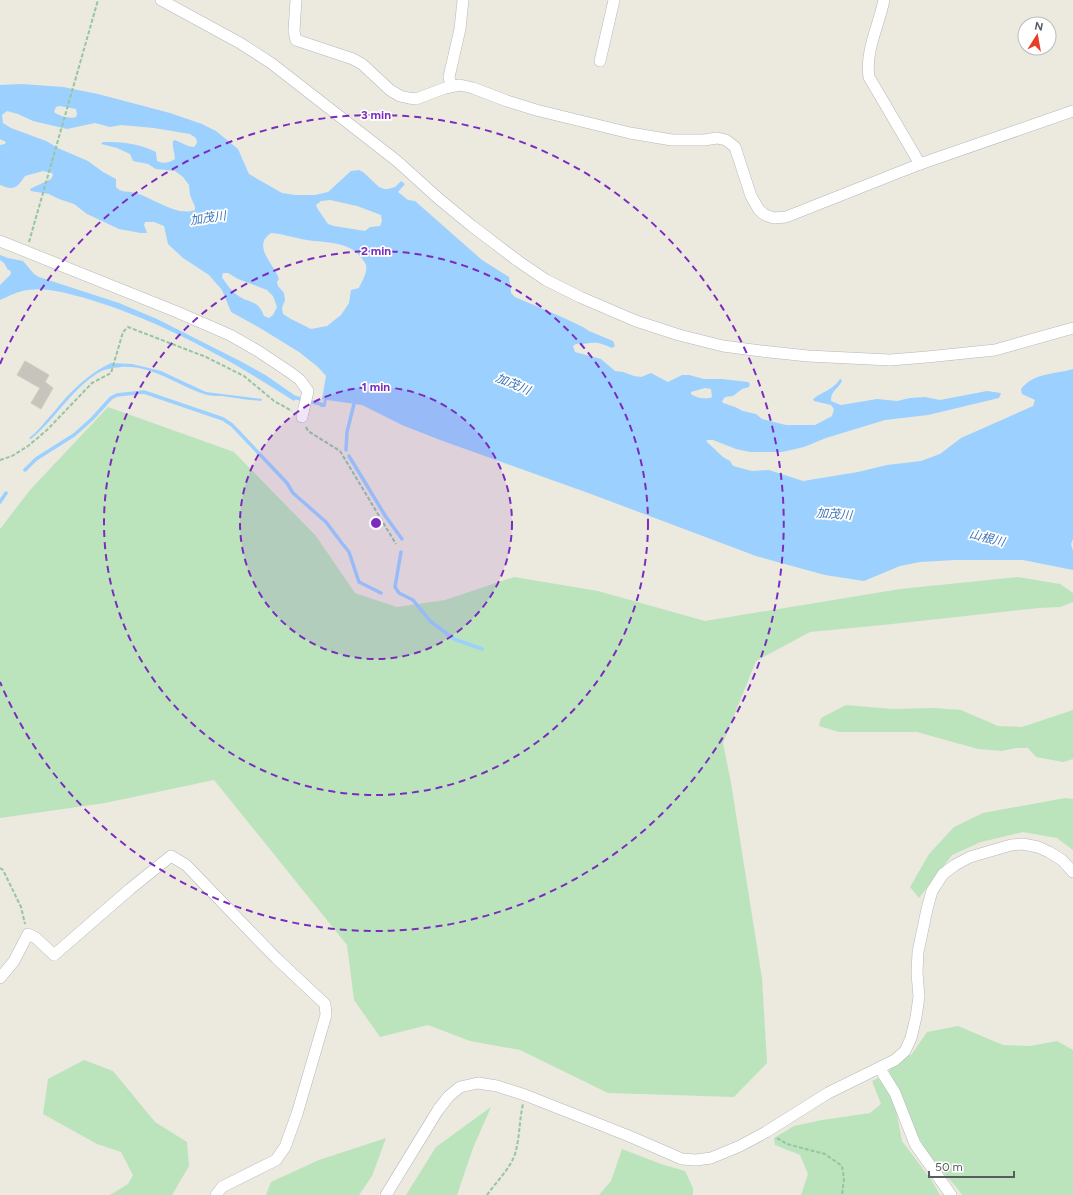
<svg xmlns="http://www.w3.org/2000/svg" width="1073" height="1195" font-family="Figtree,'Noto Sans JP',sans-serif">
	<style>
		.green { fill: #bbe4bc }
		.water { fill: #9cd0ff; fill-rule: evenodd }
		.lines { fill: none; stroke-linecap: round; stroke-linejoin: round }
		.stream { stroke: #9cd0ff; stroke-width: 3.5 }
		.building { fill: #c6c4bc; stroke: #d0cbbe }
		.minor-casing { stroke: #b5b7bc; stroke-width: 12 }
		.path { stroke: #94c5a4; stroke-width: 2; stroke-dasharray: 4 2; stroke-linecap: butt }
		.minor { stroke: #fff; stroke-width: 11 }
		.ring { fill: none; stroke: #7b2cbf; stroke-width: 2; stroke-dasharray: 7 5 }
		.labels { text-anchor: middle; stroke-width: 3.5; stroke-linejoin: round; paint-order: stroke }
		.water-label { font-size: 12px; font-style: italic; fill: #3d75b8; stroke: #fff }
		.centre { fill: #7b2cbf; stroke: #fff; stroke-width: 2 }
		.ring-label { font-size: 12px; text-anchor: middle; font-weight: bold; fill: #7b2cbf; stroke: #fff; stroke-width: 3.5; stroke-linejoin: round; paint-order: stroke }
	</style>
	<rect width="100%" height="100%" fill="#ece9df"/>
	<g class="green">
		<path d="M108,407L234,452L316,536L355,593L397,607L445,600L514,577L598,591L705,621L900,589L1018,577L1060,584L1073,593V602L1060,607L1039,608L883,625L810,632L756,661L723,743L731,783L762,978L767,1063L734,1097L608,1093L520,1050L470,1041L428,1025L380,1037L354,1000L347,945L214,780L105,803L0,818V529L30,490Z"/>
		<path d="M846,705L892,709L933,708L961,710L998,726L1022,727L1073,710V759L1063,762L1036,757L1028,748H1016L1002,751L978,749L917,732H839L819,726L821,718Z"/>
		<path d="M1065,798L1073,799V850L1057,838L1023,832L981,842L952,855L919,898L910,887L929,854L954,827L983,813Z"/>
		<path d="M958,1026L1003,1045L1030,1046L1057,1041L1073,1050V1195H962L957,1188C946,1175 932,1162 924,1147C910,1123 901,1096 889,1071L893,1066L912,1054L927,1032Z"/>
		<path d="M84,1060L113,1071L155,1122L187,1142L189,1166L172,1195H110L128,1184L133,1175L121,1152L97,1144L43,1114L48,1079Z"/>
		<path d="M878,1078L894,1100L902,1141L932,1181L940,1195H801L808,1174L800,1155L775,1145L774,1138L794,1126L822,1120L870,1113L881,1104L872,1081Z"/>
		<path d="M491,1107L473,1148L457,1195H406L436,1147Z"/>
		<path d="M386,1138L372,1176L359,1195H266L271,1182L319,1160Z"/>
		<path d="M622,1149L661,1164L685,1171L693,1188V1195H599L611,1181Z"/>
	</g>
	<g class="water">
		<path d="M22,84L63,87L98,94L170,113L202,124L216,131L238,149L249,174L282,193L295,195H315L328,192L351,171L359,170L363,172L379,187L384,189H388L395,187L401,181L405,184L398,192L408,200L415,201L482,260L509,277L511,293L515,297L564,318L583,327L589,331L613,341L615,346L612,348C598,342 597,342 583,344C578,344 577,343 573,346L575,352L601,359L615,371L623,372L634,376L641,377L651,373L668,382L682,375H689L704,379H722L748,382L750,384L749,387L742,389L733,396L725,397L722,401L723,403L735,407L743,411L756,414L762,419L786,425H815L832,416L834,409L831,405L814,401L813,399C822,392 834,389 840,379L842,380C840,388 830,391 831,401L841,405L877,399L897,401L910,398L925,397L940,400L987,391L1001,393L999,398L928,415L885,420L826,438L804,447L782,452H750L736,449L713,440H708L706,441L723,457L730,461L733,466L752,471L769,470L803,481L858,472L887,465L921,461L940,454L961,438L1033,406L1035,400L1022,394L1021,389C1035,372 1053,375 1073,369V539L1071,544L1073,551V570L1023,560H955L920,562L900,566L864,581L825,575L756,556L591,494L440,440L402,425L362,405L327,400L325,407H320L321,404H323L324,399H322L326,376L318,367L299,352L260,328L231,312L222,290L209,275L183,258L168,244L164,226L154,222H145L144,225L147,233H141L119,229L87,214L74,204L59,199L49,194L31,191L30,189L51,179L53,175L52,173L43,171L25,176C17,188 14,191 0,185V145L5,144L6,142L0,139V85ZM60,106L76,109L77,114L76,117C70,119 59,116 54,112L56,107ZM7,111L18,114L33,121L67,129L95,123L110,127L121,125L154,128L190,134L196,138L197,143L194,147L188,146L175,140L173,141C172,148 175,153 175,159C169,163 164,164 157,161L156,152C138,143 123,142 103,142L101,144L117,148L130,154L133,161L148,164L156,169L175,171L183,177L189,185L190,195L195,207V210C177,217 153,198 136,193C128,191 121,193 116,187V179L103,172L88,161L60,149L46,141L11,128L3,123L2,115ZM330,200L357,206L381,215L382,221L380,226L370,227L365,231L334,226L328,224L317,208L316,205L321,201ZM271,233C284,234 295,238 307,240C327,243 351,241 363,260C366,263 367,267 366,271C365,277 361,283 359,288L351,290L349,303L341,315L327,326L311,329L291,319L283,314L282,308L285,300L284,293L278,286L277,282L279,279C275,265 251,246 271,233ZM223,273H228L238,279L267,290L273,296L277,307L273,315L269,318L264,316C258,300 252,304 240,297C232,292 227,285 222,277ZM705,388L711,389L712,397C707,400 696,398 691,394V392Z"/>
		<path d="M0,255L8,258L23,261L34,274L39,277L119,303L157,319L242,362L267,376L297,397L294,401C231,360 161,321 88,299C69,294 48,287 28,290C18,291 9,296 0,300V285L11,274L10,270H8L4,263L0,260Z"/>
		<path d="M111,363L132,364L161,371L206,392L262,399L261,401C248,400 235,398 222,396C216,396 210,396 204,394C176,385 152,365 121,367C111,368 103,369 95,375C70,392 54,420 31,439L29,438C39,431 45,421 53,413C69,393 87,374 111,363Z"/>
	</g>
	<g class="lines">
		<g class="stream">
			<path d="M293,397L324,405"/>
			<path d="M346,450L347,432L355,400"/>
			<path d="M349,456L386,517L402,539"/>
			<path d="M25,470L36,459L74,435L92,419L111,398L117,395L144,392L223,419L232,425L287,483L293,493L326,522L341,542L349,552L359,582L381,593"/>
			<path d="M0,502L6,493"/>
			<path d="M401,552L395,587L399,593L413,600L430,621L454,639L482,649"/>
		</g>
	</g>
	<path class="building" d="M25,361L49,375L45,382L53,388L41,409L31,403L40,388L17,375Z"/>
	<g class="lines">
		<defs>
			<g id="minor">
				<path d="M161,0L240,43L271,63L397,161L439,199L472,226L518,261L546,280L580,297L636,321L679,335L723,346L761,351L808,356L890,360L927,357L995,350L1073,328"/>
				<path d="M296,0L294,31L296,40L353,59L362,64L390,90L400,96L409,98L416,99L445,88L460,85L473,88L507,101L536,110L630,133L672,140H704L717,138L726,140L735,147L751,196L759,210L765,215L774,218L786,217L920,164L1073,111"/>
				<path d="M884,0C879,25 865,51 869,77L920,164"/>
				<path d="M600,61L614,0"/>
				<path d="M451,86L449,77L460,29L463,0"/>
				<path d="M0,241L177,312L230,335L258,351L291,373L300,380L308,391L302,417"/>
				<path d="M0,978L14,961L28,934L36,938L54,955L130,889L171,856L186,865L276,958L325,1004L326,1015L297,1114L285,1147L276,1160L222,1187L216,1195"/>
				<path d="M880,1069L895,1093L915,1144L951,1195"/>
				<path d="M386,1195L438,1110L449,1096L460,1087L478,1083L497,1086L525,1095L629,1136L682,1159L696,1160L711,1158L740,1146L766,1132L828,1093L895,1060L905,1051L911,1038L916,1017L919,997L917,973L918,952L927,909L932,891L943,874L955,865L970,857L1011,845L1023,844L1038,847L1049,852L1062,860L1073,872"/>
			</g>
		</defs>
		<use href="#minor" class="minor-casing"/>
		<g class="path">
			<path d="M29,242L98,0"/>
			<path d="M306,427L308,431L340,451L396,544"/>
			<path d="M0,460L12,456L28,446L47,430L92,383L111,373L123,332L128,327L206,357L244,376L274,401L292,411"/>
			<path d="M0,868L3,870L21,907L25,924"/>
			<path d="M777,1138L787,1144L825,1154L842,1166L844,1179L842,1195"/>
			<path d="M487,1195C496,1182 510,1169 515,1154C520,1137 519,1121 523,1104"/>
		</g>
		<use href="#minor" class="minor"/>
	</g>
	<circle cx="376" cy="523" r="136" fill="#7b2cbf" fill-opacity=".12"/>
	<g class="ring">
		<circle cx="376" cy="523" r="136"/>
		<circle cx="376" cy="523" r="272"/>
		<path d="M0 364A408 408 0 1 1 0 682"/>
	</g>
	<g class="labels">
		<g class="water-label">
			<text transform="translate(208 218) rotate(-8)" y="4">加茂川</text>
			<text transform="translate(513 384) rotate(23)" y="4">加茂川</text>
			<text transform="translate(834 514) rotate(4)" y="4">加茂川</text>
			<text transform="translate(987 538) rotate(14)" y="4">山根川</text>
		</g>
	</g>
	<circle cx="376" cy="523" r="6" class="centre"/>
	<g class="ring-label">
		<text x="376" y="119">3 min</text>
		<text x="376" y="255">2 min</text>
		<text x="376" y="391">1 min</text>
	</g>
	<g transform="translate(1037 36) rotate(11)"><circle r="19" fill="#ffffff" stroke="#bcbebf"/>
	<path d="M0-3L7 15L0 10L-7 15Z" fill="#e83e28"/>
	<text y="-6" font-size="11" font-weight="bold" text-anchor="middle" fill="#585c60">N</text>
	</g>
	<path d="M929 1171v6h85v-6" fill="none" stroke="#585c60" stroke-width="2"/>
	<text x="935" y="1171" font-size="12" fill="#585c60" stroke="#ffffff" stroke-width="3" paint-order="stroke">50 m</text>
</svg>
